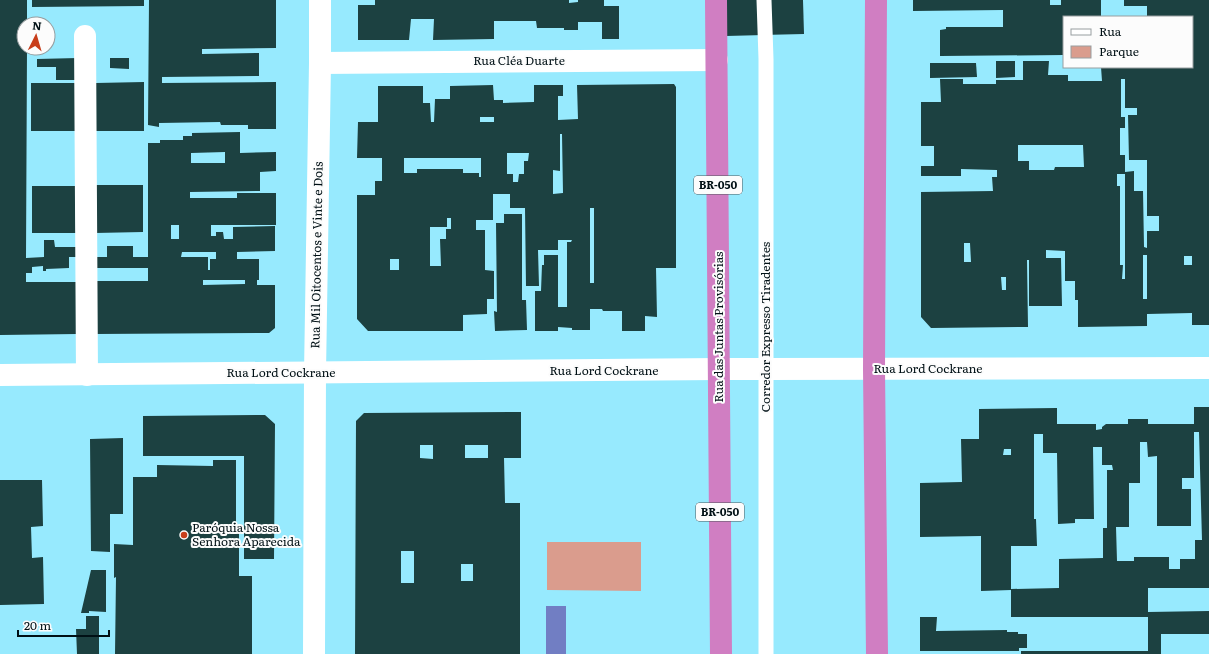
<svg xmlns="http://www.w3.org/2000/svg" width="1209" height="654" font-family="Literata,serif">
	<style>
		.green { fill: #da9c8d }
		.water { fill: #717ec3 }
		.building { fill: #1c4141; fill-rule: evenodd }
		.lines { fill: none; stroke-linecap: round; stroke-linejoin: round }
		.service { stroke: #fff; stroke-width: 15 }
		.minor { stroke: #fff; stroke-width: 22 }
		.trunk { stroke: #d07ec2; stroke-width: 22 }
		.poi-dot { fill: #c83e1b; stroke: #fcfcfc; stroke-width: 1.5 }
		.labels { text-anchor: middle; stroke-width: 4; stroke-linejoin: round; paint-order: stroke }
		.shield { fill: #fcfcfc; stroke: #4c575a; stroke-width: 1 }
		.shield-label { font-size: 11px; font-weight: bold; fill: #001015 }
		.street-label { font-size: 12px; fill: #001015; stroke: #fcfcfc }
		.poi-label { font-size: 12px; fill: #001015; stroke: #fcfcfc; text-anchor: start }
	</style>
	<rect width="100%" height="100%" fill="#97eafe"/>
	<path class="green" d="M547,542H641V591L547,590Z"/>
	<rect class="water" x="546" y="606" width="20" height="48"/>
	<g class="building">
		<path d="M0,0H27V24H24V48H27L26,258L44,257V240H54L55,247H76V257H69V268L46,269V271H43V266L32,267V273H26V282H77V334L0,335Z"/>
		<path d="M32,0H144V6L32,7Z"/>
		<path d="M149,0H276V48L202,49V54L259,53V76L162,77V83L276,82V129H248V125H221L220,122L159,123V127L148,125Z"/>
		<path d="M375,0H569V3L578,2V0H604V6H619V39H602V22H578V30H564V28H537L536,21H494V39L433,40L434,19H411L409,40H358V5H375Z"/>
		<path d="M726,0H803L804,34L726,36Z"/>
		<path d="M913,0H1050V5H1061V0H1101V17H1064V55L940,56V30L946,29V27H1003V10L913,11Z"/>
		<path d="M1124,0H1209V325H1192V313L1147,314V326L1078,327V300H1075V281H1065V251L1046,250V258H1061L1062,306H1029V260H1027L1028,327L931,328L921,317V192L993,191L992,177H997V170L961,169V176H921V166H934V146H921V102H941L940,79H963V84H996V80H1023V61H1049L1048,75H1068V81H1102L1101,67H1192V17H1147V6H1124ZM1121,79H1125V108H1137V115H1128L1129,160H1147V216H1159V231H1147V248L1144,247L1143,191H1134V171L1125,172V155H1120V128H1125V117H1121ZM1018,145H1083L1084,167H1055L1054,170H1029V161H1018ZM1117,174H1125V279H1122L1123,265H1120V186H1117ZM964,243H970L971,262H964ZM1143,255H1147V299H1143ZM1184,256H1192V265H1184ZM1001,277H1006V290H1002Z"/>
		<path d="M78,58L77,80H56V67H37V59Z"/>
		<path d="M110,58H129V69L110,68Z"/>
		<path d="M996,61H1015V77L996,78Z"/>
		<path d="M930,63H976L977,77L930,78Z"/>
		<path d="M144,82V131H94L96,83Z"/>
		<path d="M31,83H77L76,131H31Z"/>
		<path d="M674,84L676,87V268H656L657,317L645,316V331H622V311H603L602,309H590V330H572V328L558,327V331H535V291H541L542,265H544V255H558V307H567V242H571L572,240H558V250H538L539,286H526L525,208H510V194H493V220H476V230H485V270L494,271V299H487V314L463,315V331H368L357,319V195H375V181H382V158H357L358,122H378V86H423V103H430L431,122H434L435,99H450V86L493,85L494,100H503V103L534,102V85H563V96H558V120L578,119L577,85ZM480,117H494V122H480ZM560,134H562L563,193L553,194V170L560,171ZM507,153H529L528,161H524V174H519L518,182H513V174H507ZM404,158H481V177H479V173H463V169H417V173H404ZM590,208H594V283H590ZM447,218H451V229H446V239H440L441,266H430V227H447ZM390,259H399V270H390Z"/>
		<path d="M240,132V153L276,152V171L260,172V191L190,192V198H237V193H276V225H211V236H216V232H223L224,239H233V227L275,226V251L237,252V259H259V280H257V285H275V328L269,333L95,334V281H148V268H95V257H107V246H133V257H148V143H160V140H183V136H192V133ZM225,152V163H191V153ZM171,225H179V239H171ZM182,252H216V259H210V270H208V257H181ZM203,280H245V284L203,285Z"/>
		<path d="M96,185H143V232L95,233Z"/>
		<path d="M32,186H75L76,233H32Z"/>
		<path d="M504,214H522V300H526L527,330L495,331L494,311L497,312L496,223H504Z"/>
		<path d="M1194,407H1209V588H1148V612L1209,611V634H1161V654H1021V651H1148V617H1011V590L981,591V536L920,537V483L962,482L961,439H979V409L1057,408V424H1096V430L1102,429V427L1106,424H1128V419H1148V424H1194ZM1194,432H1199L1202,540H1195V559H1180V569H1169V557H1134V561H1117L1116,527H1129V483H1140V442H1147L1148,457L1157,456V526H1191V489H1182V478H1194ZM1034,434H1043V453H1057L1058,524L1075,523V519H1094L1093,447H1102V465H1112L1113,470H1107V528H1103V558L1059,559V588L1011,589V546H1037L1036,519H1034ZM1004,449H1011V455H1003Z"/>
		<path d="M521,412V458H504L505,503H520V654H355L356,421L364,413ZM420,445H433V459L420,458ZM465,445H488V458H465ZM401,551H414V583H401ZM461,564H473V581H461Z"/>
		<path d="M265,415L275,424L274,559H244V456H143V416Z"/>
		<path d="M123,438V514H110V552L91,551L90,439Z"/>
		<path d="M213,460H236V526H239V576H252V654H115L116,577L114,578V544L133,545V477H157V465L213,466Z"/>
		<path d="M0,480H42L43,526L31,527L32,558L43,557L44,604L0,605Z"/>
		<path d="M91,570H106V612L89,611V613H81Z"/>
		<path d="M86,616H99V654H77L76,629H86Z"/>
		<path d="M920,617H937L936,631L1007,630V632H1018V634H1027V648H1019V651H920Z"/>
	</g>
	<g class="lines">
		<path class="service" d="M764,0L766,59V654"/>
		<g class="minor">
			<path d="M85,36L87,375"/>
			<path d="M320,63L717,60"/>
			<path d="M0,375L719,369L1209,368"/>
			<path d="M314,654L315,373L320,63V0"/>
		</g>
		<g class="trunk">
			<path d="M716,0L721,654"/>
			<path d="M876,0L874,369L877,654"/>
		</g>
	</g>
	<circle class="poi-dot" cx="184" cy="535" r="4"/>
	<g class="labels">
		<g class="shield">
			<rect x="694" y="176" width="48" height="18" rx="3"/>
			<rect x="696" y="503" width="48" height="18" rx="3"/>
		</g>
		<g class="shield-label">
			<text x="718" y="189">BR-050</text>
			<text x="720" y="516">BR-050</text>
		</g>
		<g class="street-label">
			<text x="519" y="65">Rua Cléa Duarte</text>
			<text transform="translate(317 255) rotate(-89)" y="4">Rua Mil Oitocentos e Vinte e Dois</text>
			<text transform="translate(719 327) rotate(-90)" y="4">Rua das Juntas Provisórias</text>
			<text transform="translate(766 327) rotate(-90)" y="4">Corredor Expresso Tiradentes</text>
			<text x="928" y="373">Rua Lord Cockrane</text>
			<text x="604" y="375">Rua Lord Cockrane</text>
			<text x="281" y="377">Rua Lord Cockrane</text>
		</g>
		<g class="poi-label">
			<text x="192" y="532">Paróquia Nossa<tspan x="192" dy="14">Senhora Aparecida</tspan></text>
		</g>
	</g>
	<rect x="1063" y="16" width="130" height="52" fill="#fcfcfc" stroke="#979ea0"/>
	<rect x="1071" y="29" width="20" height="6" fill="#ffffff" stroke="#979ea0"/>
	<text x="1099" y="36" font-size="12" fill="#001015">Rua</text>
	<rect x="1071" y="46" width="20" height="12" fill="#da9c8d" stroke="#979ea0"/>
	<text x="1099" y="56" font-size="12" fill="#001015">Parque</text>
	<g transform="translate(36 36) rotate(5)"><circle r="19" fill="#fcfcfc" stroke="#979ea0"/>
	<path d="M0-3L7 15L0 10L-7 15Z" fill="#c83e1b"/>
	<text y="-6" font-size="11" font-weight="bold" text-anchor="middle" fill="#001015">N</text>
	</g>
	<path d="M18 630v6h91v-6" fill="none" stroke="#001015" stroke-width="2"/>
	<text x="24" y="630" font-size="12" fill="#001015" stroke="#fcfcfc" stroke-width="3" paint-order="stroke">20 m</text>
</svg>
